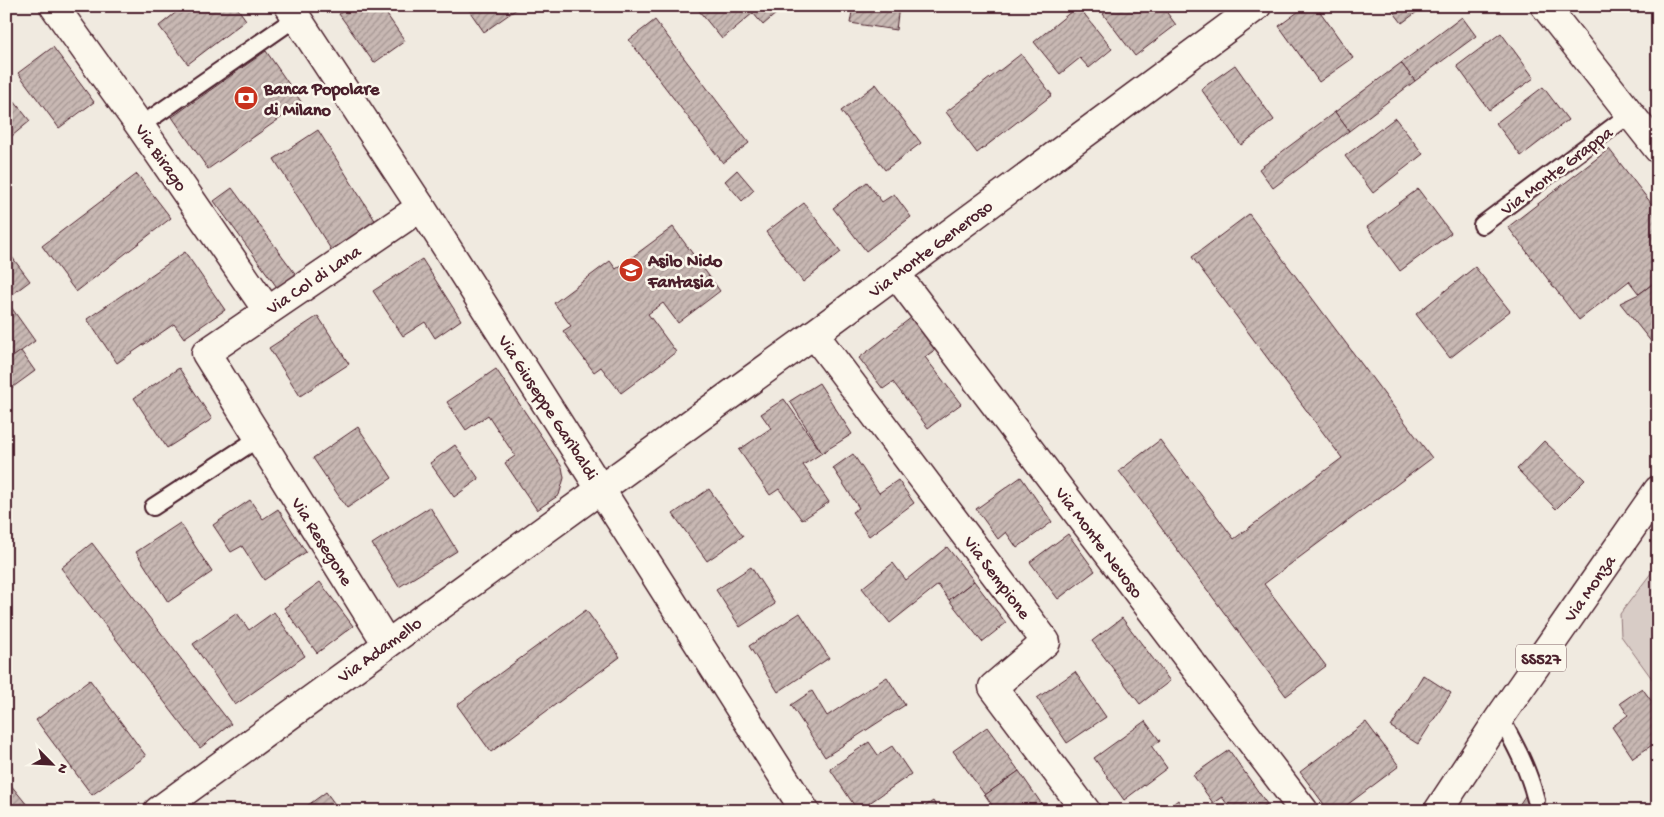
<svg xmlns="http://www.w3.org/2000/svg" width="1664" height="817" font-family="'Gochi Hand',sans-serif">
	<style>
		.grass { fill: #d8ccc6; stroke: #917678 }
		.building { fill: url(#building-hatch); stroke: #4a1f2b }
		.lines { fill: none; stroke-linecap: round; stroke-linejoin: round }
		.lane-casing { stroke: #4a1f2b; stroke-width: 20 }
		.street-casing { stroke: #4a1f2b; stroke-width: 31 }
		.primary-casing { stroke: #4a1f2b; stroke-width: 31 }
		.lane { stroke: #fbf7ec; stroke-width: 16 }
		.street { stroke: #fbf7ec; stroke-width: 28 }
		.primary { stroke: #fbf7ec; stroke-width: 28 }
		.labels { text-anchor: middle; stroke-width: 5; stroke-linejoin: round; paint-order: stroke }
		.shield { fill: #fbf7ec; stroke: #7f6065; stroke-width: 1 }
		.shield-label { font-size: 16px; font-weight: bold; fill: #4a1f2b }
		.poi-label { font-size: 18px; font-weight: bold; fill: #4a1f2b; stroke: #fbf7ec; text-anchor: start }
		.street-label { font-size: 18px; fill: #4a1f2b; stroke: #fbf7ec }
	</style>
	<defs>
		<pattern id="building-hatch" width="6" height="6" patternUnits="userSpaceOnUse" patternTransform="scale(1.25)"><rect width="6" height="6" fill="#c8b8b3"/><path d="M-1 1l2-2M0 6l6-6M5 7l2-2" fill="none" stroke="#a49592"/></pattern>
	</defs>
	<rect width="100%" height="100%" fill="#f0eae0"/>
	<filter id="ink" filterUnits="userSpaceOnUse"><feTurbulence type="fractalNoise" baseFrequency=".02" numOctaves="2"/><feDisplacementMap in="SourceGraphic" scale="10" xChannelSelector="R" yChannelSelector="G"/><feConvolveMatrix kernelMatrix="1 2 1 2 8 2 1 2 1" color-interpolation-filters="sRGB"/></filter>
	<g filter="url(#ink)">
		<path class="grass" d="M1658,564V687L1621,636L1620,614Z"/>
		<g class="building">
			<path d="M184,6H236L246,20L188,64L159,26Z"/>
			<path d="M351,6H381L405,41L374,63L339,14Z"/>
			<path d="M466,6H521L484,32Z"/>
			<path d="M695,6H785L763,25L753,13L722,39Z"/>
			<path d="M853,6H899L896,30L850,23Z"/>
			<path d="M1078,6L1112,49L1089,68L1080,58L1060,74L1034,42Z"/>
			<path d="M1113,6H1162L1176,25L1135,56L1103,14Z"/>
			<path d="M1306,6H1316L1353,58L1319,82L1279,26Z"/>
			<path d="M1389,6H1425L1402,23Z"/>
			<path d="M1462,17L1476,36L1415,81L1401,63Z"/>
			<path d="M655,20L749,143L723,163L629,40Z"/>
			<path d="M1501,33L1534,78L1489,110L1457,66Z"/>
			<path d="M53,47L94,102L59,128L18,73Z"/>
			<path d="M266,51L302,103L208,169L172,117Z"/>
			<path d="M1021,54L1052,95L977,153L946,112Z"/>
			<path d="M1401,63L1415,81L1349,131L1335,112Z"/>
			<path d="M1235,65L1274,120L1241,145L1201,89Z"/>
			<path d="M876,84L921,143L885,170L841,111Z"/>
			<path d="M1543,87L1568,120L1521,156L1496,123Z"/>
			<path d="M6,91L30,121L6,141Z"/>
			<path d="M1335,112L1349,131L1273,188L1259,169Z"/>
			<path d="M1395,118L1423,154L1373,193L1345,156Z"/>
			<path d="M318,130L376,222L332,251L274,159Z"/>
			<path d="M1609,149L1658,212V280L1639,294L1629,281L1579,320L1508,227Z"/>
			<path d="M737,170L754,190L742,201L725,181Z"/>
			<path d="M137,174L171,218L76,292L42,246Z"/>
			<path d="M867,182L882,202L894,194L911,217L866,251L833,208Z"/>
			<path d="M232,188L297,276L279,290L214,201Z"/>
			<path d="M1418,189L1451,233L1400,271L1367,227Z"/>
			<path d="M804,203L841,252L803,282L766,232Z"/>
			<path d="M1249,214L1432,458L1264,584L1326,666L1286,696L1119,471L1160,440L1234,539L1342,458L1192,257Z"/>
			<path d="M673,227L720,291L678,323L663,303L648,314L676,352L621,393L601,367L594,372L563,331L571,326L554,303L610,261L616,269Z"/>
			<path d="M6,249L30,281L6,299Z"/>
			<path d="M185,252L225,310L184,338L174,324L117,363L87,319Z"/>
			<path d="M422,259L461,320L435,338L425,322L403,336L373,291Z"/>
			<path d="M1475,267L1510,311L1450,358L1416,314Z"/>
			<path d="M1658,280V349H1657L1620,303L1639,294Z"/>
			<path d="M6,300L35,341L6,362Z"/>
			<path d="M318,316L349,364L300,396L269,348Z"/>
			<path d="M912,317L936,349L925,357L961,404L928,428L893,382L883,389L859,358Z"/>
			<path d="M21,351L35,371L6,392V362Z"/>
			<path d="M179,368L212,419L167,448L134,398Z"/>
			<path d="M496,369L562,467L564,478L559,495L537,510L505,463L515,456L488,415L466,430L447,402Z"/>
			<path d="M819,383L852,434L822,453L790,401Z"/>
			<path d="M784,399L822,453L803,465L829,502L802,520L779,489L770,495L739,450L771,428L761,414Z"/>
			<path d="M358,427L392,478L347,508L313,458Z"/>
			<path d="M1544,441L1585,480L1556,509L1517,469Z"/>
			<path d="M455,445L479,479L454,497L430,463Z"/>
			<path d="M853,454L879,493L898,480L914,503L869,536L852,512L859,508L833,468Z"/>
			<path d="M1021,477L1052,522L1017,548L1006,532L998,539L976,509Z"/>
			<path d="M709,489L743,536L707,561L673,514Z"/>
			<path d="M250,500L263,519L278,509L306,552L264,580L242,546L231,552L213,525Z"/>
			<path d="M430,507L457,551L399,587L372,544Z"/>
			<path d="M180,523L212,572L168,602L136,552Z"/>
			<path d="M1068,534L1095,571L1058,599L1030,562Z"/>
			<path d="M92,543L231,724L200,748L61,568Z"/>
			<path d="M947,547L974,581L949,600L938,585L890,623L862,588L893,563L906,580Z"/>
			<path d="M751,567L775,604L740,627L716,590Z"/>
			<path d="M974,581L1006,623L982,642L949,600Z"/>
			<path d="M320,582L353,626L317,653L284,608Z"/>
			<path d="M586,610L620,657L491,752L457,705Z"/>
			<path d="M274,612L305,656L235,705L193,644L237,613L249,630Z"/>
			<path d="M800,613L829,658L778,692L749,646Z"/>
			<path d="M1122,618L1170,681L1140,704L1092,641Z"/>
			<path d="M1075,672L1106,717L1067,743L1037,698Z"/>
			<path d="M1423,675L1451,693L1418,744L1391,727Z"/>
			<path d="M887,677L905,705L825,757L791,705L812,691L827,716Z"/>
			<path d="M90,680L146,756L92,795L36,720Z"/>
			<path d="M1642,688L1658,710V741L1633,758L1612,727L1628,715L1620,703Z"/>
			<path d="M1145,721L1160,741L1152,747L1167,768L1124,800L1094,758Z"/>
			<path d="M1366,722L1399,766L1339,811H1329L1300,772Z"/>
			<path d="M987,727L1019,771L985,795L953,751Z"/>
			<path d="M869,742L878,755L892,746L911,774L858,811L830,769Z"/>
			<path d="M1229,750L1267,804L1258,811H1232L1222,797L1213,803L1193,775Z"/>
			<path d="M1019,771L1041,803L1030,811H996L985,795Z"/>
			<path d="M10,784L32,811H6V786Z"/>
			<path d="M326,792L340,811H300Z"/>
			<path d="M1527,793L1552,811H1515Z"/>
			<path d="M1178,800L1186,811H1164Z"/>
			<path d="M933,801L939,811H918Z"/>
			<path d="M1041,803L1047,811H1030Z"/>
		</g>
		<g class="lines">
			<defs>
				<g id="lane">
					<path d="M140,126L297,17"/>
					<path d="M1482,225L1630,114"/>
					<path d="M153,507L259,438"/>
					<path d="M1500,717C1515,745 1528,768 1536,800"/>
				</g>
				<g id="street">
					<path d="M54,6L140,126L267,310"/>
					<path d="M289,6L421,207L805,811"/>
					<path d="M1545,6L1658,149"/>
					<path d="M896,274L1304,811"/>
					<path d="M814,334L1046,642L993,687L1086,811"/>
					<path d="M387,644L206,353L421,207"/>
					<path d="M158,811L814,334L1257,6"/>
				</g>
				<path id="primary" d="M1438,811L1500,717L1658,490"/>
			</defs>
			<use href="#lane" class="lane-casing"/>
			<use href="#street" class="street-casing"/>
			<use href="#primary" class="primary-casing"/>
			<use href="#lane" class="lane"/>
			<use href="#street" class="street"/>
			<use href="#primary" class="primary"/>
		</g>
	</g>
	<defs>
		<symbol id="bank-disc" viewBox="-11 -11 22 22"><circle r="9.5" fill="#c8321e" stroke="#fbf7ec"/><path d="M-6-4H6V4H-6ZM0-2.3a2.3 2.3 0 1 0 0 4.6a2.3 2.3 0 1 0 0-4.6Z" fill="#fff"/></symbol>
		<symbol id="school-disc" viewBox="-11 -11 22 22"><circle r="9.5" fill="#c8321e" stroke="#fbf7ec"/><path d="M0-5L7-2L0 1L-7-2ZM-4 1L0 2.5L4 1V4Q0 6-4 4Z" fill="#fff"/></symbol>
	</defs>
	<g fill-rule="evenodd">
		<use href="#bank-disc" x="232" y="84" width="28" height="28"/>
		<use href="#school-disc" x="617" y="256" width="28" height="28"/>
	</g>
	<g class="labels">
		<rect class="shield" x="1516" y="644.5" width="50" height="27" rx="4"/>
		<g class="shield-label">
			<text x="1541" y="664">SS527</text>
		</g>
		<g class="poi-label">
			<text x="264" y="94">Banca Popolare<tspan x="264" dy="21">di Milano</tspan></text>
			<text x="648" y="266">Asilo Nido<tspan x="648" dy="21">Fantasia</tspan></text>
		</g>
		<g class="street-label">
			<text transform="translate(162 157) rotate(55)" y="6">Via Birago</text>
			<text transform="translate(1556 170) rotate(-37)" y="6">Via Monte Grappa</text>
			<text transform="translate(930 248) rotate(-37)" y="6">Via Monte Generoso</text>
			<text transform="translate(313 279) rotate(-34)" y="6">Via Col di Lana</text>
			<text transform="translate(549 407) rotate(57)" y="6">Via Giuseppe Garibaldi</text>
			<text transform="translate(323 541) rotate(58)" y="6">Via Resegone</text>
			<text transform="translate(1100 542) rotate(53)" y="6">Via Monte Nevoso</text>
			<text transform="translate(998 577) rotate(53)" y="6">Via Sempione</text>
			<text transform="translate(1589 588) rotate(-55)" y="6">Via Monza</text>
			<text transform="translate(379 649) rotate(-36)" y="6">Via Adamello</text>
		</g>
	</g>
	<rect width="1664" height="817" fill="none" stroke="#fbf7ec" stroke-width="25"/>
	<rect x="12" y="12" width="1639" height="792" fill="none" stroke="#4a1f2b" stroke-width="2" filter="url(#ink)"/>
	<g transform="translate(52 764) rotate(114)" stroke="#fbf7ec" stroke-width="4" paint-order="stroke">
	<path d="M0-4L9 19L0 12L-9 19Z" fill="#4a1f2b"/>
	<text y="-8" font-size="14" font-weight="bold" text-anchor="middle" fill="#4a1f2b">N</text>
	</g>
</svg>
